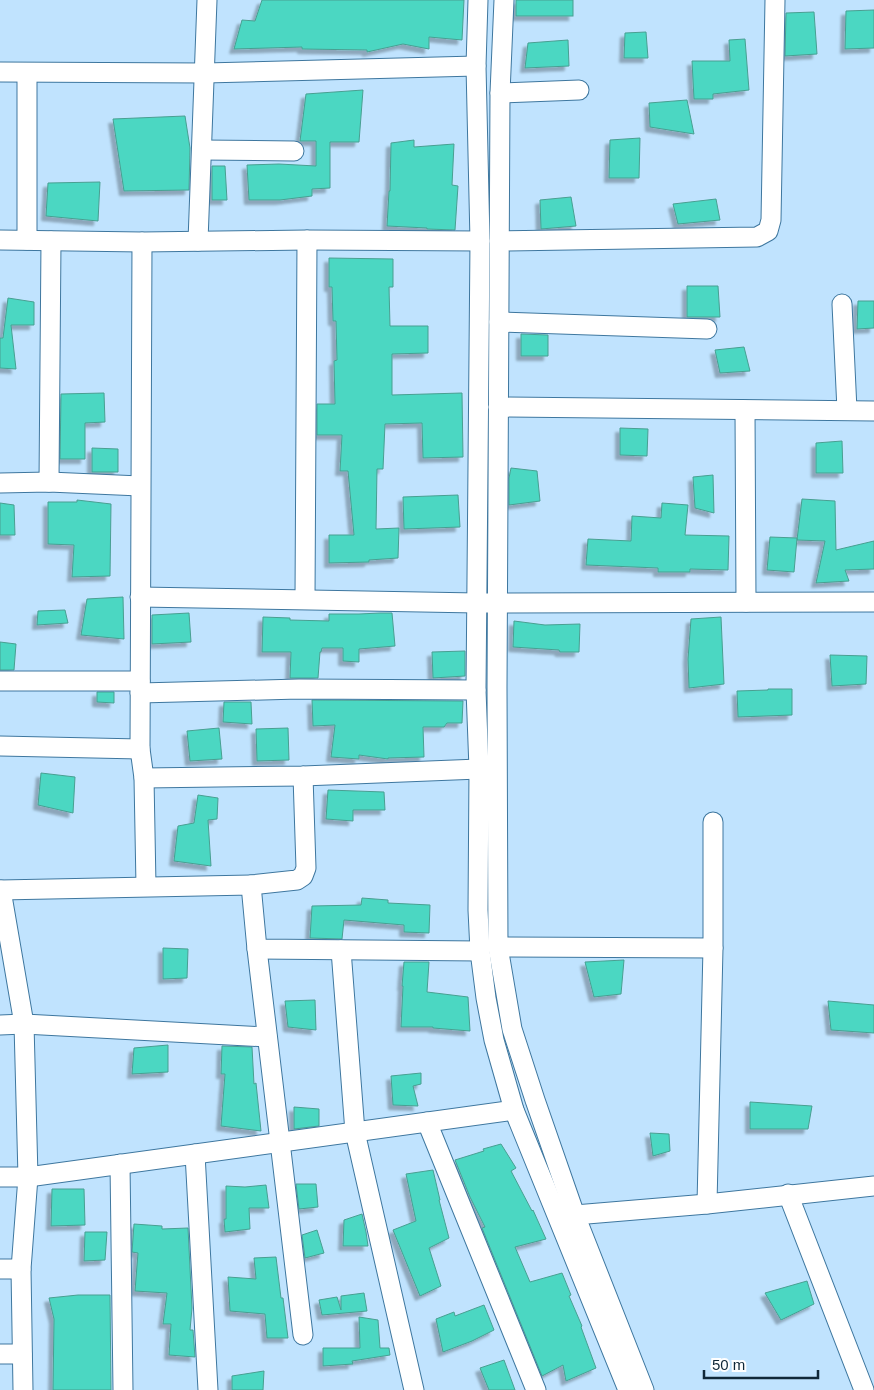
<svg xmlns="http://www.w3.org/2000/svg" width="874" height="1390" font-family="Arial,sans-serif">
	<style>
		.building { fill: #4bd7c2; stroke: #489f91; filter: url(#shadow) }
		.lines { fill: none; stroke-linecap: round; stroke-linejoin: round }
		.minor-casing { stroke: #3e779f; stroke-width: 21 }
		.minor { stroke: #fff; stroke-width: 19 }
	</style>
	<defs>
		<filter id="shadow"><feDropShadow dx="-4.5" dy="4.5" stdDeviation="1" flood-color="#0004"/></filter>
	</defs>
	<rect width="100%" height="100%" fill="#c0e3fe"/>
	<g class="building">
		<path d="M262,0H464L462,40L429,37V49L403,44L367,52V50L302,49V47L234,49L242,20L255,21Z"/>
		<rect x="516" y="0" width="57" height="16"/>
		<path d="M874,10V48L845,49L846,11Z"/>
		<path d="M814,12L817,54L785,56L786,13Z"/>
		<path d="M646,32L648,58H624L625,33Z"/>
		<path d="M745,39L749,90L713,94V99H694L692,61H730L729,40Z"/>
		<path d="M568,40L569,66L525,68L528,43Z"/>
		<path d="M363,90L359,142H330V188L312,189V196L280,200H249L247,165L279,164L316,166V141H300L306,94Z"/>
		<path d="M687,100L694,134L650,127L649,103Z"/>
		<path d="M185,116L190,148L189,190L124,191L113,119Z"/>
		<path d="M640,138L639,178H609L610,140Z"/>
		<path d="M414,140V147L454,144L452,185L458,186L455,230L427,229V228L387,226L389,191H390L391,143Z"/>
		<path d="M212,166H225L227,200H212Z"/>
		<path d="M100,182L98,221L46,216L48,183Z"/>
		<path d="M571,197L576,226L541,229L540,200Z"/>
		<path d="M716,199L720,220L678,224L673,204Z"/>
		<path d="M329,258L393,259V287H389L390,326H428V353L392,354V395L462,393L463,457L423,458L422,423L385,424L383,469H377L376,529L399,528L398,558L369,560V562L329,563V535H354L348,471H340L342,435H317V404H335L334,361L337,360L336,321H333L332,287H329Z"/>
		<path d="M687,286H718L720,317H687Z"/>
		<path d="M8,298L34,302V325H11L16,369L0,368V338H3Z"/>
		<path d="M858,301H874V328L857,329Z"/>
		<path d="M521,334L548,335V356H521Z"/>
		<path d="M744,347L750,371L720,373L715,350Z"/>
		<path d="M104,393L105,422L85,423V459H60L61,394Z"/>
		<path d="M620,428L648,429L647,456L620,455Z"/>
		<path d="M842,441L843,473H816V443Z"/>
		<path d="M92,448L118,449V472H92Z"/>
		<path d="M511,468L537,471L540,501L509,505V478Z"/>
		<path d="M713,475L714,513L695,508L693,477Z"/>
		<path d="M458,495L460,527L404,529L403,497Z"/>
		<path d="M802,499L835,501L836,550L874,541V569L845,570L849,581L816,583L825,541L797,540Z"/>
		<path d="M77,500L111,504L110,576L72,577L74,545L48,544V502H77Z"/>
		<path d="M0,503L14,505L15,535H0Z"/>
		<path d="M662,503L688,505L685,535L729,536L728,570L690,569V572H658V568L586,565L588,539L631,541L632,516L661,518Z"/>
		<path d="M770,537L797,538L794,572L767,570Z"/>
		<path d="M123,597L124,639L81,635L87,599Z"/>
		<path d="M65,610L68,623L37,625L38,611Z"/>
		<path d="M189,613L191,642L152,644V615Z"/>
		<path d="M380,613H392L395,646L359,649V662L343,661V648H322L321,652H320L318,678H290L291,652H262L263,617L290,618V620L329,621V614H359Z"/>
		<path d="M721,617L724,684L689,688L688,659L691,619Z"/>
		<path d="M514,621L545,625L580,624L579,652H560L559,650L513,647Z"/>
		<path d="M0,642L16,644L14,670H0Z"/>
		<path d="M465,651V676L433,678L432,652Z"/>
		<path d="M830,655L867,656L866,684L832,686Z"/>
		<path d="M768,689H792V715L738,717L737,691L768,690Z"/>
		<path d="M97,692H114V703L97,702Z"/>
		<path d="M312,700L463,701L462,723H447L444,727H423L424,757L388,758V759L359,755V759L331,757L335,725L313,726Z"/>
		<path d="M224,702H251L252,724L223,722Z"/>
		<path d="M219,728L222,759L190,761L187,731Z"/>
		<path d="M288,728L289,760L257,761L256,729Z"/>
		<path d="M41,773L75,777L73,813L38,805Z"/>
		<path d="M328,790L384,792L385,810H353V821L326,819Z"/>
		<path d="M198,795L218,798L217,819L208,820L211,866L174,861L178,826L194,823Z"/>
		<path d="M362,898L388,900V903L430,905L429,933L404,932V925L344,920L342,939L310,938L312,906L361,905Z"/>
		<path d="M163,948L188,949L187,978L163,979Z"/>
		<path d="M624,960L621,994L594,997L585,962Z"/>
		<path d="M404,962H429L427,992L468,997L470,1031L433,1028V1027H401L403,986H402Z"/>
		<path d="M315,1000L316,1030L288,1027L285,1001Z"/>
		<path d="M828,1001L874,1005V1033L831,1030Z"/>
		<path d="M168,1045V1072L132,1074L134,1048Z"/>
		<path d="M222,1046L252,1047L254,1084L256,1083L261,1131L221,1126L225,1074H221Z"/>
		<path d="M421,1073V1084L413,1086L418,1106L393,1105L391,1076Z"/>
		<path d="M750,1102L812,1106L808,1129H750Z"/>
		<path d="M294,1107L319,1109V1126L294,1129Z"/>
		<path d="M650,1133L669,1134L670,1151L653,1156Z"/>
		<path d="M501,1144L516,1168L511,1171L532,1211L533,1210L546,1239L515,1247L530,1282L562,1273L571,1295L569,1296L582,1326L581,1327L596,1368L566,1381L563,1365L542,1376L482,1228L485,1227L470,1197L455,1160L484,1151L483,1149Z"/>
		<path d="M433,1170L440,1200H439L449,1238L429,1248L441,1286L420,1296L393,1230L416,1221L406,1174Z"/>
		<path d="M296,1184H316L318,1207L299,1209Z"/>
		<path d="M266,1185L269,1208H249L250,1229L225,1232L224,1219H226V1186L245,1187Z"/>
		<path d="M52,1189H84L85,1225L51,1226Z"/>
		<path d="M362,1214L366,1232L368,1246H343L344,1220Z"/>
		<path d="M134,1224L162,1226V1229L188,1228L192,1308L190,1330H193L195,1357L169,1355L171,1324H163L167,1293L135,1291L138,1253L132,1252Z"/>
		<path d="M317,1230L324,1253L305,1258L302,1235Z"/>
		<path d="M85,1232H107L105,1260L84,1261Z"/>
		<path d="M276,1257L281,1298H283L288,1338H267L265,1314L230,1311L228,1277L256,1279L254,1258Z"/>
		<path d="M807,1281L814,1304L781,1320L765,1293Z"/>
		<path d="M364,1293L367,1311L322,1315L319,1300L337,1297L341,1310V1296Z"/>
		<path d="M78,1295H110L111,1390H53L54,1319L49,1298Z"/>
		<path d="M484,1305L494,1330L472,1341L443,1352L436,1319L454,1312L455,1316Z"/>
		<path d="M359,1317L378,1320L380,1348H389L390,1355L352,1361L353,1364L323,1366V1348H360Z"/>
		<path d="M504,1360L515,1390H489L480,1368Z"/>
		<path d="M264,1371L263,1390H232V1376Z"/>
	</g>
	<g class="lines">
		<defs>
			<g id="minor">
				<path d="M478,0L476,66L480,241L476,690L479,769L478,910L480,951L486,998L494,1040L514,1110L628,1390"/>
				<path d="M504,0L500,93L497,687L498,947L512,1029L535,1100L575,1215L644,1390"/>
				<path d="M0,72L205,73L476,66"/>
				<path d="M500,93L579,90"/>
				<path d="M202,150L294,151"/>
				<path d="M0,240L142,242L307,240L480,241"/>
				<path d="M27,240V73"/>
				<path d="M198,241L207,0"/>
				<path d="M500,241L757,237L768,231L771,220L775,0"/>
				<path d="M142,242L140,749L144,778L146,886"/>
				<path d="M842,304L847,410"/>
				<path d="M499,322L707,329"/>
				<path d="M498,407L874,411"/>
				<path d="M745,410L746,602"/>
				<path d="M49,482L51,241"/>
				<path d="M0,483L49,482L140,486"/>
				<path d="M140,597L477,603L874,602"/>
				<path d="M305,599L307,240"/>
				<path d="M0,681H140"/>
				<path d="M140,693L299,689L476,690"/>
				<path d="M0,746L140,749"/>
				<path d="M144,778L303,776L479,769"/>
				<path d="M251,885L297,880L303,876L306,868L303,776"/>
				<path d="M0,890L251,885L257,949L480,951"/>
				<path d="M1,890L24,1024L28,1177L21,1269L23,1390"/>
				<path d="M498,947L713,948"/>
				<path d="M257,949L303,1335"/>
				<path d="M341,950L355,1132L414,1390"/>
				<path d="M0,1025L24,1024L267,1037"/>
				<path d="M427,1122L536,1390"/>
				<path d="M195,1154L208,1390"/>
				<path d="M120,1164L123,1390"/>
				<path d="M0,1177H28L514,1110"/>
				<path d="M788,1194L864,1390"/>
				<path d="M707,1204L713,948V822"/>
				<path d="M575,1215L707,1204L874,1186"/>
				<path d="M0,1269H21"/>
				<path d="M0,1354H22"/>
			</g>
		</defs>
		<use href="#minor" class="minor-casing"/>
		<use href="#minor" class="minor"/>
	</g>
	<path d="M704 1370v8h114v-8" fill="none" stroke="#102839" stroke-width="2.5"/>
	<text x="712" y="1370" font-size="15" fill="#102839" stroke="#ffffff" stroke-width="4" paint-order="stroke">50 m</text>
</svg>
